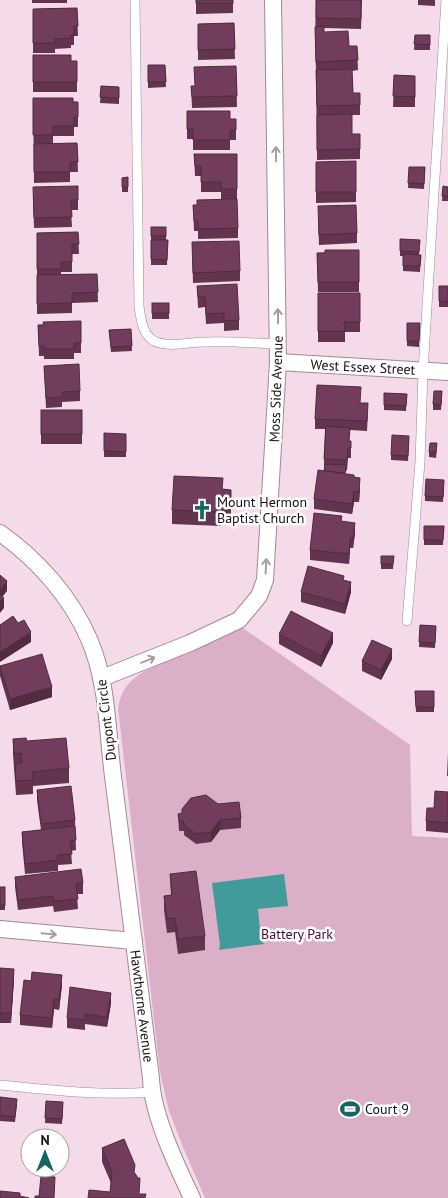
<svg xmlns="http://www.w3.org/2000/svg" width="448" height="1198" font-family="'PT Sans',sans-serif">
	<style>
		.green { fill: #dcafc8 }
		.water { fill: #429b9b }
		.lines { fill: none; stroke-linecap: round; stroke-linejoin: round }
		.lane-casing { stroke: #a28997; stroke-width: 10 }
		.street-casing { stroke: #a28997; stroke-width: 18 }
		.lane { stroke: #fff; stroke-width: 9 }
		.street { stroke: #fff; stroke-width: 16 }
		.wall { fill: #623450 }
		.shaded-wall { fill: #502b41 }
		.building { fill: #723d5d; stroke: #502b41 }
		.oneway { stroke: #a39fa1 }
		.labels { text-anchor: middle; stroke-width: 5; stroke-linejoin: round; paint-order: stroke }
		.street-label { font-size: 14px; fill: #191015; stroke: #fff }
		.poi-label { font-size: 14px; fill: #191015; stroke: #fff; text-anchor: start }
		.park-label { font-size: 14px; fill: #4d0537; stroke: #fff }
	</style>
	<rect width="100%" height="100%" fill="#f5dae9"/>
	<path class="green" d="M240,626L410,745L412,836L448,838V1198H205L185,1152L169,1111L160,1072L118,708C122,689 127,683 143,672Z"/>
	<path class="water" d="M284,874L288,906L258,909L261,940L264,944L219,950L220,945L212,883Z"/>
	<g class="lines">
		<defs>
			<g id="lane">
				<path d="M135,0L139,306C141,319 142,334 154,341C169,348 189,342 204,342C229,341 254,343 278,344"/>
				<path d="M407,621L420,462L423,371L446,0"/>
				<path d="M0,1085C50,1090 101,1096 151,1092"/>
			</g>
			<g id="street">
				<path d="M278,362L448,372"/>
				<path d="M0,533C37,559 71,597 89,639C109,685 107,736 114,784C127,882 138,980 151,1078C152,1114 176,1164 192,1198"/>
				<path d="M102,678L190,643L239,620L259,596L265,580L278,362L273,0"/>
				<path d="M0,929L134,941"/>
			</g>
		</defs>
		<use href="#lane" class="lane-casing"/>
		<use href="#street" class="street-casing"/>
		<use href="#lane" class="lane"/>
		<use href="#street" class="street"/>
	</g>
	<g class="wall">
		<rect x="32" y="0" width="35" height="3"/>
		<path d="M196,0H233V13L196,14Z"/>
		<path d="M316,0H362L361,29L324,28V32L349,46H357L358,70L352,71L353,93H360V115H352V134H360V159L317,160L316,72L315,37Z"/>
		<path d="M418,0H435V6L418,5Z"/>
		<path d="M77,8L78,36H74V45H71V48L55,49V53H33V9Z"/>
		<path d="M234,23L235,59L198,60V24Z"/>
		<path d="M415,35H430V50H414Z"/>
		<path d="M33,55L71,61H77V92H33Z"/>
		<path d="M148,65H165L166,87L148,88Z"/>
		<path d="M236,66L237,107L192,108L191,86H195Z"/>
		<path d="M394,75L415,76V107H393Z"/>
		<path d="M101,86L119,87V104L100,103Z"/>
		<path d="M33,98L78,102V127H74V136H53V144L77,143L78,172H70V182L34,183Z"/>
		<path d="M187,111L230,119H236V140H230V150H193V139H187Z"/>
		<path d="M194,154H237V199H221V192H201V176H195Z"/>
		<path d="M356,161V202L316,203V162Z"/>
		<path d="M409,167H425L424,189L408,188Z"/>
		<path d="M128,177V192H122V178Z"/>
		<path d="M78,186V210H71L72,227L34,228L33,197Z"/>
		<path d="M443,186L448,187V201H442Z"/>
		<path d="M193,205L238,228V238L198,239V231H194Z"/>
		<path d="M318,216L357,233V243L319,245Z"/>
		<path d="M151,227H166V240H168L167,265H151Z"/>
		<path d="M78,232L79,254H72V272H61V275L97,274L98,302L72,303V313L37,314V233Z"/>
		<path d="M400,239L420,240L419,255H421L420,272L403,271V256H400Z"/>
		<path d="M192,242L240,271V281L193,283Z"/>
		<path d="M359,250V292H318L317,253Z"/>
		<path d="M197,286L239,320V330L224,331V323L206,324L205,307L198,308Z"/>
		<rect x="439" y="286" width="9" height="21"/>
		<path d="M318,293H360V332H345V342H318Z"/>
		<rect x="152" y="303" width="17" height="16"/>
		<path d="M81,321V353H74V359H44V356H39L38,325Z"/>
		<path d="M407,323H420L419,347L407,346Z"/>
		<path d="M131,329L132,351L111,352L109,330Z"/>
		<path d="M44,366L80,391V401L62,402V407L46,408Z"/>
		<path d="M384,393L407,394L406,411L384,410Z"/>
		<path d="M442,397L441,410H433V404Z"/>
		<path d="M361,403L368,413L367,431L350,430L349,441H351V458H348L347,471L346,470L345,474L354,478L360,488L359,502H354L352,514L314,509V499L324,471L325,469H324V459L325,429H315V419Z"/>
		<rect x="41" y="410" width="41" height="34"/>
		<path d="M126,434V457H104V451Z"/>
		<path d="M409,441L408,461L391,460V455Z"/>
		<path d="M437,449L436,458L429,457V452Z"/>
		<path d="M444,486L443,502L425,501V496Z"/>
		<path d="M223,489L231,490V516L221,515V526L172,524V510Z"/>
		<path d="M342,521L355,533L353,548H350L349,564L310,560V550Z"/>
		<path d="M424,526H444L443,545H424Z"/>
		<path d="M381,556H394L393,569H381Z"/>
		<path d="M344,580L351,592L345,614L301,602V592Z"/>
		<path d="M420,625L436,626L435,648L419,647Z"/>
		<path d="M279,634L333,643L321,667L279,644Z"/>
		<path d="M392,659L381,680L362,671V661Z"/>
		<path d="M0,666L52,697L10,710L0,676Z"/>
		<path d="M415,691H434V712H416Z"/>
		<path d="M13,739L27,741L69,768V783L33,786V794L16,795L13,754Z"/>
		<path d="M448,753V776H447Z"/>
		<path d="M37,790L75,820L76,850L71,851L72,864L58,865V871L25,874L22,842V832L41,830L37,800Z"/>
		<path d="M448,792V833L426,831V821L434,808Z"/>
		<path d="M218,804L241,818V828L220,830L211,842L196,844L184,835V831H179L178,814Z"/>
		<path d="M170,874L205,936V950L178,954L175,932L167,933L164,910V896L171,895Z"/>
		<path d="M15,877L83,883V894H77L78,909L54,912L53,906L18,910L15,887Z"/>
		<rect x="0" y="887" width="5" height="23"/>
		<path d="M0,968L14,979L11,1023H0Z"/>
		<path d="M62,985L59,1010L54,1009L52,1028L20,1025V1015Z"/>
		<path d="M111,1003L107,1027L85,1024V1030L67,1028V1018Z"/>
		<path d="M0,1097L17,1104L15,1122L0,1121Z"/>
		<path d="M46,1101L63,1108L62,1124L45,1123Z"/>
		<path d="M124,1139L110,1192L111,1183L102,1162V1148Z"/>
	</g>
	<g class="shaded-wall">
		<path d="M360,478V488L359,502V492Z"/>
		<path d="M354,491V502L352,514V504Z"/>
		<path d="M355,523V533L353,548V538Z"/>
		<path d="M350,538V548L349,564V554Z"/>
		<path d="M7,581V591L0,600V590Z"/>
		<path d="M351,582V592L345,614V604Z"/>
		<path d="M4,598V608L0,613V602Z"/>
		<path d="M31,632V642L0,662V652Z"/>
		<path d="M333,633V643L321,667V656Z"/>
		<path d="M392,649V659L381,680V670Z"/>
		<path d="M52,687V697L10,710V699Z"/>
		<path d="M220,820V830L211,842V832Z"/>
		<path d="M14,969V979L11,1023V1013Z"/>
		<path d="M62,975V985L59,1010V999Z"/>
		<path d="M111,993V1003L107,1027V1017Z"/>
		<path d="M54,999V1009L52,1028V1018Z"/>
	</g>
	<g class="building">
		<rect x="196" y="0" width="37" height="3"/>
		<path d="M316,0H361V19L316,18Z"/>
		<path d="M77,8L78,26H74V35H71V38L55,39V43H33V9Z"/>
		<path d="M234,23L235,49L198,50V24Z"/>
		<path d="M324,26V32L348,31L349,46H357L358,60L316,62L315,27Z"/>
		<path d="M415,35H430V45L414,44Z"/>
		<path d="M33,55H71V61H77V82H33Z"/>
		<path d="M148,65H165L166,82H148Z"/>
		<path d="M236,66L237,96L192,97L191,86H195L194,67Z"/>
		<path d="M352,69L353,93H360V105L317,106L316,70Z"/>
		<path d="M394,75L415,76V97L393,96Z"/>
		<path d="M101,86L119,87V98L100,97Z"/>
		<path d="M33,98H73V102H78V117H74V126H53V135H33Z"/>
		<path d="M187,111H230V119H236V130H230V140H193V129H187Z"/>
		<path d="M352,114V134H360V149L317,150V115Z"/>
		<path d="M77,143L78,162H70V172H34V144Z"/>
		<path d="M194,154H237V189H221V182H201V166H195Z"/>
		<path d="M356,161V192H316V162Z"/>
		<path d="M409,167H425L424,184L408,183Z"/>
		<path d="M128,177V187H122V178Z"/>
		<path d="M78,186V200H71L72,217L34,218L33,187Z"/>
		<path d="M443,186L448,187V196H442Z"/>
		<path d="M237,199L238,228L198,229V221H194L193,205H197V200Z"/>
		<path d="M356,205L357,233L319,235L318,206Z"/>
		<rect x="151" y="227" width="15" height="9"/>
		<path d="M78,232L79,244H72V262H61V269H37V233Z"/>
		<path d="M400,239L420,240L419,252L400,251Z"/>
		<path d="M151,240H168L167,260L151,259Z"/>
		<path d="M239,241L240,271L193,273L192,242Z"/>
		<path d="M325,250H359V282H318L317,253H325Z"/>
		<path d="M403,254L421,255L420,266H403Z"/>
		<path d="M97,274L98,292L72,293V303L37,304V275Z"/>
		<path d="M237,284L239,320L224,321V313L206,314L205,297H198L197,286Z"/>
		<path d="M439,286H448V302L439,301Z"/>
		<path d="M318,293H360V322H344L345,331H318Z"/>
		<rect x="152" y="303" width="17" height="10"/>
		<path d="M81,321V343H74V349H44V346H39L38,325H44L43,322Z"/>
		<path d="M407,323H420L419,341H407Z"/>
		<path d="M131,329L132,346L111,347L109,330Z"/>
		<path d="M79,364L80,391L62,392V397L46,398L44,366Z"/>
		<path d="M317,385L361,387L360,403H368L367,421L315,419Z"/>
		<path d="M434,391H442L441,405L433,404Z"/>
		<path d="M384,393L407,394L406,406L384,405Z"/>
		<rect x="41" y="410" width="41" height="24"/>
		<path d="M326,426L350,428L349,441H351V448H348L347,460L324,459Z"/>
		<path d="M104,433L126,434V452L104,451Z"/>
		<path d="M392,435L409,436L408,456L391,455Z"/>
		<path d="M430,443H437L436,452H429Z"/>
		<path d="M325,464L346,465L345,473L324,471Z"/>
		<path d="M318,470L354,475V477L360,478L359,492L354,491L352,504L314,499Z"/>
		<path d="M174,476L223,478L222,489L231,490V502L221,501V512L172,510Z"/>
		<path d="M426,479L444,480L443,497L425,496Z"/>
		<path d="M314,513L342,516L341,521L355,523L353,538H350L349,554L310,550Z"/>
		<path d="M424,526H444L443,540H424Z"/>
		<path d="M381,556H394L393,564H381Z"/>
		<path d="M308,566L344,576L343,580L351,582L345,604L301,592Z"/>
		<path d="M0,575L7,581L0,590Z"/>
		<path d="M0,594L4,598L0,602Z"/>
		<path d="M291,611L333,633L321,656L279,634Z"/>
		<path d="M13,616L18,623L24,620L31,632L0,652V625Z"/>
		<path d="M420,625L436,626L435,643L419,642Z"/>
		<path d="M372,640L392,649L381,670L362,661Z"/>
		<path d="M42,654L52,687L10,699L0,666Z"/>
		<path d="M415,691H434V707H416Z"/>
		<path d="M26,738L27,741L66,738L69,768L32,772L33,780L16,781L15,764L22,763L21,753L14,754L13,739Z"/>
		<path d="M71,786L75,820L41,824L37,790Z"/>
		<path d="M435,791L448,792V823L426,821L427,808H434Z"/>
		<path d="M206,795L218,804L239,802L241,818L220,820L211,832L196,834L184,825V821H179L178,814L182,813V809L191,798Z"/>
		<path d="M75,826L76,840L70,841L72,854L58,855V860L25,864L22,832Z"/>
		<path d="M81,869L83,883L76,884L78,899L54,901L53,896L18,900L15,877Z"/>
		<path d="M196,871L205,936L178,939L175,918L167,919L164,896L172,895L170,874Z"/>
		<rect x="0" y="887" width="5" height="18"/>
		<path d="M0,968L14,969L11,1013H0Z"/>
		<path d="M32,972L62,975L59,999H54L52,1018L20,1015L24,980L31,981Z"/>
		<path d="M70,987L111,993L107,1017L85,1014V1020L67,1018Z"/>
		<path d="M0,1097L17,1099L15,1117L0,1115Z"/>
		<path d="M46,1101L63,1102L62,1119L45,1118Z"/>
		<path d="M124,1139L135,1165L134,1172L138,1178H140L139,1194H146L145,1198H88L89,1190L110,1192L112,1172L102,1148Z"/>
		<path d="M41,1176L55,1177L54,1198H35V1196H39Z"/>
		<path d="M0,1191L20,1193V1196L29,1198H0Z"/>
	</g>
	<defs><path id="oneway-shaft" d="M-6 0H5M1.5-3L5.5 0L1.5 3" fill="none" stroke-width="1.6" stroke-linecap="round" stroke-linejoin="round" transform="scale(1.25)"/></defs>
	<g class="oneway">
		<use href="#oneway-shaft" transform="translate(276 154) rotate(-91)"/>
		<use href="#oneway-shaft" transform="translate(278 316) rotate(-91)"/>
		<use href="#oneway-shaft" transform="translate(266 566) rotate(-87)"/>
		<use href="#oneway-shaft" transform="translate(148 660) rotate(-22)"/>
		<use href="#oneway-shaft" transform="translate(49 934) rotate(5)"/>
	</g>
	<defs>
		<symbol id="church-bare" viewBox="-9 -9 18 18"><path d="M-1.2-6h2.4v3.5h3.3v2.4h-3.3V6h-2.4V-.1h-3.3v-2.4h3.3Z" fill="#156565" stroke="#fff" stroke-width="2.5" paint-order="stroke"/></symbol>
		<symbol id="stadium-bare" viewBox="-9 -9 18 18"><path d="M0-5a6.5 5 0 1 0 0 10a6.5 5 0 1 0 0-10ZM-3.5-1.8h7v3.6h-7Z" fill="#156565" stroke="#fff" stroke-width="2.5" paint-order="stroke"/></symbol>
	</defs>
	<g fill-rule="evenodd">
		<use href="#church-bare" x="188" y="496" width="28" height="28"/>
		<use href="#stadium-bare" x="336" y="1095" width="28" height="28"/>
	</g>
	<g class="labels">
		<g class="street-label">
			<text transform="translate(363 367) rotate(3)" y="5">West Essex Street</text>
			<text transform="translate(276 389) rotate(-88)" y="5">Moss Side Avenue</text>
			<text transform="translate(106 720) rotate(-97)" y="5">Dupont Circle</text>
			<text transform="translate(142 1006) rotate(83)" y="5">Hawthorne Avenue</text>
		</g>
		<g class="poi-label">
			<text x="217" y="507">Mount Hermon<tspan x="217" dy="16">Baptist Church</tspan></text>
			<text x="365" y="1114">Court 9</text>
		</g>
		<g class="park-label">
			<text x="297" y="939">Battery Park</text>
		</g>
	</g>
	<g transform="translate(45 1153)"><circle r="24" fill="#ffffff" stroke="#a39fa1"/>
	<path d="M0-4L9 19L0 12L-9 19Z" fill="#156565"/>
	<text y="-8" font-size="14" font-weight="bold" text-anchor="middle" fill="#191015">N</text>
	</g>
</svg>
